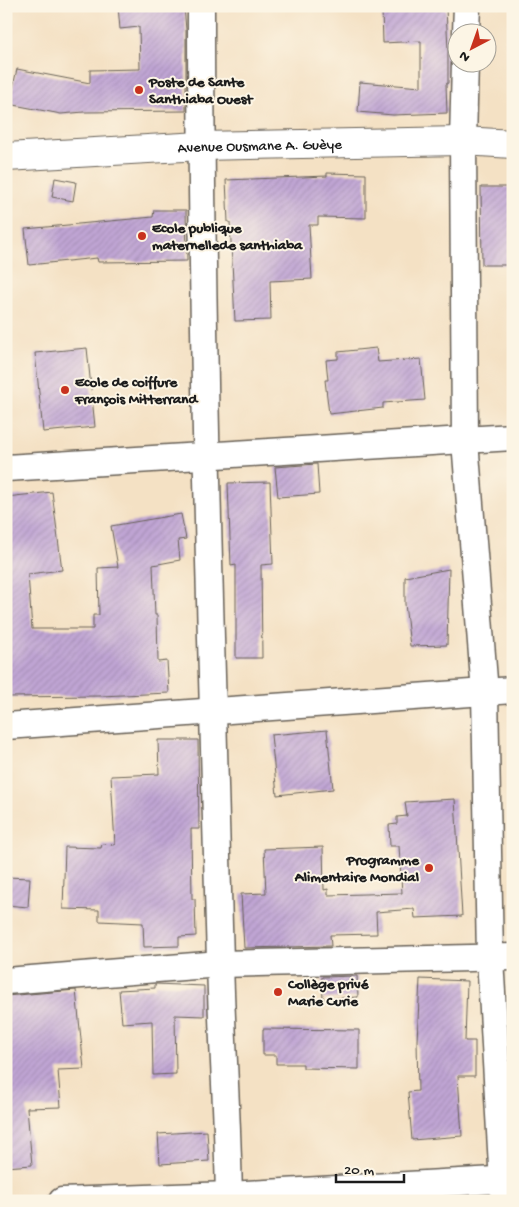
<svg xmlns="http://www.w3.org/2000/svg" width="519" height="1207" font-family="'Gochi Hand',sans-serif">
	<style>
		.building { fill: url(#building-hatch) }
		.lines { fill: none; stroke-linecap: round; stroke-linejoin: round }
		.street-casing { stroke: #686157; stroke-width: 29 }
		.secondary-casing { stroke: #686157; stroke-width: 30 }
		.street { stroke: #fff; stroke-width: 26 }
		.secondary { stroke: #fff; stroke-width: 28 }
		.poi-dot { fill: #c8321e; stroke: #fcf5e5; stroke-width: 2 }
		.labels { text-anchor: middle; stroke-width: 4; stroke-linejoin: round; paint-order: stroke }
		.poi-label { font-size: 15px; font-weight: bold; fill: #1c1c1c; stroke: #fcf5e5; text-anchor: start }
		.street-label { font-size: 15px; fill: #1c1c1c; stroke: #fcf5e5 }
	</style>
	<defs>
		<pattern id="building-hatch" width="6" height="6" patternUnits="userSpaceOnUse" patternTransform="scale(1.25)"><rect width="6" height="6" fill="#c0a5d4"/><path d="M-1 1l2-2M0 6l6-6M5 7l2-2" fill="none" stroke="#a48db5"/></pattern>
	</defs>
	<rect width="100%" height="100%" fill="#fcf5e5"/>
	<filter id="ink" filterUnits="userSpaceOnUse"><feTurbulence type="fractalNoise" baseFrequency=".02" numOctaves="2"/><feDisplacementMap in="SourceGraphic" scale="10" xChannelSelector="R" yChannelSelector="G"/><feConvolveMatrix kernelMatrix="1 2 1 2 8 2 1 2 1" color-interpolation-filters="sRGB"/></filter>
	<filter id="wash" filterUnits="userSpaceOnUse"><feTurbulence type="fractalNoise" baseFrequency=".0096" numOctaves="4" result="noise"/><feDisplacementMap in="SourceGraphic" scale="20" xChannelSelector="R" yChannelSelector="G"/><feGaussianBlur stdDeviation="1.12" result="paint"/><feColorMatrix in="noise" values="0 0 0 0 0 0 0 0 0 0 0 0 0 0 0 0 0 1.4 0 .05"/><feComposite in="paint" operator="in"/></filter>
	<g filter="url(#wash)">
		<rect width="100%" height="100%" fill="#f4e1c4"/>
		<g id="blocks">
			<g class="building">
				<path d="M118,6H184L186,30V111L84,112L61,114L9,104L17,69L90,83V70L140,69L139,27L120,29Z"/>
				<path d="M446,8L448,50V83L446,84L447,113L393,115L358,112L360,82L421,87V41L383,43L382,10Z"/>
				<path d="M327,173L366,174V218L318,217V225H309L312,279L270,281L271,320L235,321L230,222H228L226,180L327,176Z"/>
				<path d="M55,178L76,182L73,201L52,197Z"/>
				<path d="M481,187H513V265H482Z"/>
				<path d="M154,210H186L187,261L98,262L97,258L29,265L25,229L153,217Z"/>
				<path d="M87,348L95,427L43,432L35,353Z"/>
				<path d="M376,348L378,362L421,359L425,400L383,403V408L329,414L325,380H328L326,360L338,359V352Z"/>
				<path d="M317,464L319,494L278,497L275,467Z"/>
				<path d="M270,482L273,564L261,565L262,658H236V565L231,566L228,483Z"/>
				<path d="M52,492L62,570L28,574L32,629H93V615H99L98,568L118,567L111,526L181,514L186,539L178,540L180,560L153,565L155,615H157L158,662L167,661L169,693L100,696L6,697V497Z"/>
				<path d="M449,569L447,645L410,646L405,604V577Z"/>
				<path d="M327,730L333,789L277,795L271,735Z"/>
				<path d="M158,740H198L199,829H191L192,899H195L196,936L179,937V946L144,947L143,923L99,921V910L63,909L65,847L101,848L102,844L115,845L111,776L159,774Z"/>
				<path d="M455,799L462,916L415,918L414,909L376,912L377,934L330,935L331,946L244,948L241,894L266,893L264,849L323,847L324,890L328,889V895L402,893L399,846H390L389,825L397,824V817L407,816L405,802Z"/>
				<path d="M6,877L30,878L28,907L6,905Z"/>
				<path d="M357,976L358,997L323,999L322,977Z"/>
				<path d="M420,979L467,981L465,1041H475V1076H458L462,1136L412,1140L408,1092L418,1091L417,1041Z"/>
				<path d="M155,984L204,986V1016L175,1015L176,1074L153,1075L152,1021L122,1023L119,990L155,988Z"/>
				<path d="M76,990L84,1069L58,1070L61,1107L27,1108L32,1165L6,1167V996Z"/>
				<path d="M263,1029L359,1030V1069L303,1068V1064H276V1055H263Z"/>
				<path d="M207,1131L209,1161L160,1164L158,1134Z"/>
			</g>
		</g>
	</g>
	<g filter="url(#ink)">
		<use href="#blocks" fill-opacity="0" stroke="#686157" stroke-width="1"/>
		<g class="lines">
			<defs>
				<g id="street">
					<path d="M201,6C201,325 211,643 220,961C222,1041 228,1121 229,1201"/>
					<path d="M466,32L467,6"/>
					<path d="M465,62L463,141L465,441L485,693L490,958L504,1201"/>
					<path d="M6,468L513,437"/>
					<path d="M6,726L513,690"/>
					<path d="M6,981L220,964L513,957"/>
					<path d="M62,1201L229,1195L513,1179"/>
				</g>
				<g id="secondary">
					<path id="s1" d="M6,157L201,146L463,141L513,144"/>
				</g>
			</defs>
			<use href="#street" class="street-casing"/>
			<use href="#secondary" class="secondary-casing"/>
			<use href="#street" class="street"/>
			<use href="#secondary" class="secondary"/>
		</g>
	</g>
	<g class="poi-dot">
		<circle cx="139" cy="90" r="5"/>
		<circle cx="142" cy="236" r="5"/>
		<circle cx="65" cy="390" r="5"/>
		<circle cx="429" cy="868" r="5"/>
		<circle cx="278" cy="992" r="5"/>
	</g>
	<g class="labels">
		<g class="poi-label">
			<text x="149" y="86">Poste de Sante<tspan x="149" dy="17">Santhiaba Ouest</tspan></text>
			<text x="152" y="232">Ecole publique<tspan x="152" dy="17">maternellede santhiaba</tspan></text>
			<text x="75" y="386">Ecole de coiffure<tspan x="75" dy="17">François Mitterrand</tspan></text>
			<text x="419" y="864" text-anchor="end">Programme<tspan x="419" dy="17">Alimentaire Mondial</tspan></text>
			<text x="288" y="988">Collège privé<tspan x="288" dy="17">Marie Curie</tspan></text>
		</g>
		<g class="street-label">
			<text dy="5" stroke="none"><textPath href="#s1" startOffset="254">Avenue Ousmane A. Guèye</textPath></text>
		</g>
	</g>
	<rect width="519" height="1207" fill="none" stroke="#fcf5e5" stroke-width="25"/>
	<g transform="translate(472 48) rotate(221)"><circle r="24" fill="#fcf5e5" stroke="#a29e95"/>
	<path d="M0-4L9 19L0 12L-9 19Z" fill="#c8321e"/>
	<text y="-8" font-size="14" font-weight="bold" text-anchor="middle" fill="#1c1c1c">N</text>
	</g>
	<path d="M336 1174v8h68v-8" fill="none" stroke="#1c1c1c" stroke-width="2.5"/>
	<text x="344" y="1174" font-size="15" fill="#1c1c1c" stroke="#fcf5e5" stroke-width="4" paint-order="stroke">20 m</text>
</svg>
